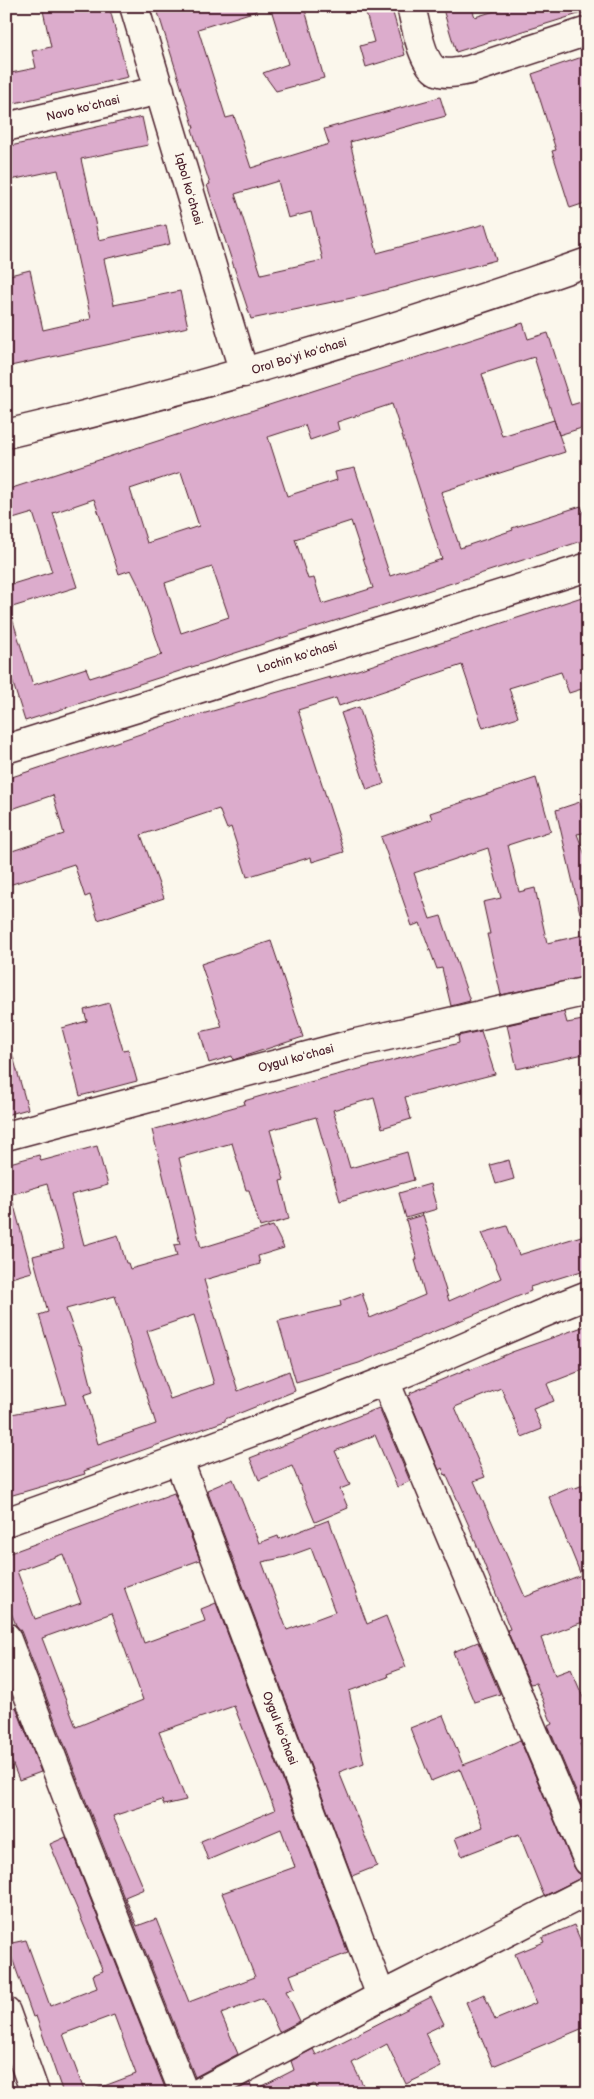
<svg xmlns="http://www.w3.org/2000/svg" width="594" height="2099" font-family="'Balsamiq Sans',sans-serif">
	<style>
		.building { fill: #dcaccc; stroke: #4a1f2b; fill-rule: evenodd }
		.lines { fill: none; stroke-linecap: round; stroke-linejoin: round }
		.minor-casing { stroke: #4a1f2b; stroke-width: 31 }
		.minor { stroke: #fbf7ec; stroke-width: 28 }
		.labels { text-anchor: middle; stroke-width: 4; stroke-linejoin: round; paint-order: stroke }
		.street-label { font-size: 12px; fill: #4a1f2b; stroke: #fbf7ec }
	</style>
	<rect width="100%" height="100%" fill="#fbf7ec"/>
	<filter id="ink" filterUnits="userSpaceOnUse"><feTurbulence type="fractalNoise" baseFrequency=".02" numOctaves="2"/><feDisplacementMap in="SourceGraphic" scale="10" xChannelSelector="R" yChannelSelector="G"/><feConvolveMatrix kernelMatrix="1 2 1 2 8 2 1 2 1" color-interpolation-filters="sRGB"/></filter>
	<g filter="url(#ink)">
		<g class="building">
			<path d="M42,6H109L128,77L6,105V74L36,68L32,51L51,47Z"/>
			<path d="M156,6H256V11L198,29L226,118L234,116L251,168L329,144L324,129L440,97L446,116L350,142L377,253L485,224L496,260L366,295L251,319L207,185L210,184L192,129L194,128ZM278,181L288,218L311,212L323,260L261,274L235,194Z"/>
			<path d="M270,6H304L324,78L276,91L263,73L288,64Z"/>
			<path d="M364,6H391L405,55L366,67L360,46L374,42Z"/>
			<path d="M442,6H471L475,17L511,6H588V11L456,52Z"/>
			<path d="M588,55V202L570,208L552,151L556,150L532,74Z"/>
			<path d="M142,117L148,145L81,159L99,240L166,225L170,244L104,259L114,305L180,291L188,327L6,367V276L30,270L43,330L91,319L58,170L6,181V147Z"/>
			<path d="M523,323L528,339L548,333L571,405L588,400V426L559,435L554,420L565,452L441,492L460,548L513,530L512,528L581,506L588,527V539L25,721L6,661V620L12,618L33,685L86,668L90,678L162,655L139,586L131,570L119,574L94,499L53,513L77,587L6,609V586L52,572L33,513L6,521V490ZM534,357L554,420L502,436L482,374ZM392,404L442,559L390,576L355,468L335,472L337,480L287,496L268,437L305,425L310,440L339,430L337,422ZM181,472L199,526L147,543L130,489ZM351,521L373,588L322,604L314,578L308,579L295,539ZM212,567L229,617L181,633L165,583Z"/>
			<path d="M588,595V629L582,631L588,648V687L569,693L561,672L509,688L518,717L483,728L462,665L339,706L336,698L298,710L344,852L312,862L311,857L247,877L231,827L227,829L219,809L141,835L164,898L98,920L90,895L85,897L74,864L6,886V853L64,834L53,795L6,811V779L185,719L330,677V679Z"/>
			<path d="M359,707L384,784L367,790L341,713Z"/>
			<path d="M536,778L551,831L508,845L519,892L535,888L547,943L588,934V976L501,995L487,934H490L483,902L501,898L488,848L414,873L430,919L441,916L470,1001L451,1006L442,968L437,969L420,923L412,926L381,837L432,819L430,813Z"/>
			<path d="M580,802L588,826V832L577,834L588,863V912L580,913L556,810Z"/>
			<path d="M271,941L303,1037L242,1057L233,1060L232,1056L209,1063L200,1032L222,1027L201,964Z"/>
			<path d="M109,1003L123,1050L128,1049L137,1081L80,1096L62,1028L87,1021L84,1010Z"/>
			<path d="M564,1012L567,1023L588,1019V1053L517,1069L507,1025Z"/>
			<path d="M481,1031L495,1074L405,1097L411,1119L382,1128L374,1098L333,1110L350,1168L407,1152L414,1180L340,1201L316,1117L270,1130L284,1180L280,1181L289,1219L260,1227L249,1190H246L232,1143L179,1158L201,1248L273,1226L284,1248L258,1256L260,1264L204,1280L238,1391L289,1371L295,1391L225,1419V1421L84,1471L85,1474L6,1497V1415L66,1404L39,1315L48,1312L33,1256L64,1248L47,1184L6,1196V1164L39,1155L41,1161L97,1146L108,1185L71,1195L84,1245L118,1235L126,1263H128L130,1269L177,1256L174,1245L180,1244L152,1130L245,1104L244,1101L306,1083L459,1043L458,1036ZM115,1296L156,1424L98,1444L84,1395L93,1392L81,1345H79L66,1309ZM194,1315L214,1384L170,1399L147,1331Z"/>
			<path d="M12,1053L28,1109L6,1115V1054Z"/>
			<path d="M509,1160L514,1179L496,1184L490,1165Z"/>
			<path d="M430,1184L437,1209L406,1218L399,1193Z"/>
			<path d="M13,1202L32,1272L11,1278L6,1257V1203Z"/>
			<path d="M423,1215L449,1301L501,1278L482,1233L507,1226L519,1255L588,1234V1269L530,1287L531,1291L359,1363L296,1382L278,1321L341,1306L340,1301L362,1293L370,1318L425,1295L415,1260H417L406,1220Z"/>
			<path d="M588,1325V1368L547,1384L554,1401L533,1409L542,1429L522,1437L501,1388L455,1407L485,1477L474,1481L525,1597L581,1575L549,1497L572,1487L573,1489L588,1483V1620L541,1638L555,1675L571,1669L588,1709V1742L580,1744L588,1762V1820L548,1726L552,1724L536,1683L530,1684L507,1630L510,1629L469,1526L446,1474L445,1475L442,1468L439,1470L408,1396L411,1395L410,1393L470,1368V1370L512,1352Z"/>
			<path d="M379,1408L410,1481L397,1487L375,1435L335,1451L350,1485L340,1489L348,1508L315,1522L292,1466L259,1480L250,1458Z"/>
			<path d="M233,1479L259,1543L278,1536L279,1539L329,1520L367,1624L386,1616L406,1667L387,1674L388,1677L349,1691L364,1763L339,1772L377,1866L352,1876L207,1490ZM311,1548L335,1612L287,1630L262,1562L286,1557Z"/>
			<path d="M174,1493L200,1560L124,1587L144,1643L205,1621L201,1609L216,1603L348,1953L290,1975L295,1988L286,1991L300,2021L279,2032L263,1998L221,2014L238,2054L195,2077L92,1817L21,1631L16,1625L6,1600V1549L8,1548L10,1553ZM63,1554L81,1603L35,1619L17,1571ZM112,1613L143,1700L76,1727L42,1638ZM234,1706L275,1810L201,1841L208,1860L281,1829L295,1867L222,1893L255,1977L189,2002L156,1919L137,1926L125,1897L144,1889L113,1816L162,1800L164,1805L186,1800L159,1732Z"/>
			<path d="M478,1642L500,1694L474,1702L453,1652Z"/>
			<path d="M16,1707L41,1772L19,1780L6,1747V1711Z"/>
			<path d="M443,1715L463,1765L487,1756L520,1740L574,1867L578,1873L585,1876L544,1896L519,1834L462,1856L455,1838L483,1827L460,1769L431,1781L410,1728Z"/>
			<path d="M66,1837L167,2093H91V2091L136,2074L114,2015L63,2034L85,2093H63L36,2016L33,2017L7,1944L26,1940L50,2006L97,1988L93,1975L103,1971L50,1844Z"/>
			<path d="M574,1925L588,1958V2026L493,2066L466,2002L484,1994L495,2020L536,2003L515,1954L544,1942L542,1938Z"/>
			<path d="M431,1997L444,2024L425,2033L441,2067L423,2076L406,2084L387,2044L352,2063L367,2093H319L315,2084L298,2093H232L250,2083L253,2091L294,2070L291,2061L313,2049L316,2055Z"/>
		</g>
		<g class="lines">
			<defs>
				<g id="minor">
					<path d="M134,6L244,373"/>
					<path d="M411,6C415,22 422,64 437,71C447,75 459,72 469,70L588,31"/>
					<path d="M6,127L160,90"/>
					<path d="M6,434C203,388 397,329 588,262"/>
					<path d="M6,749L588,567"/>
					<path d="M6,1136L356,1043L588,991"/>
					<path d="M385,1381L588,1861"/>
					<path d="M179,1461L381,1996"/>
					<path d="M6,1522C132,1477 258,1431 382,1382C451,1355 518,1322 588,1295"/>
					<path d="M6,1637L77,1823L184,2093"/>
					<path d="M6,2012L35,2093"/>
					<path d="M198,2093L381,1996L588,1891"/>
				</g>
			</defs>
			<use href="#minor" class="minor-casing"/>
			<use href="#minor" class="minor"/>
		</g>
	</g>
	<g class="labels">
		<g class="street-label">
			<text transform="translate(83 108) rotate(-14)" y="4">Navo koʻchasi</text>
			<text transform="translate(189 189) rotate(74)" y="4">Iqbol koʻchasi</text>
			<text transform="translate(299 356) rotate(-17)" y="4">Orol Boʻyi koʻchasi</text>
			<text transform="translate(297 657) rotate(-17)" y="4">Lochin koʻchasi</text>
			<text transform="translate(296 1058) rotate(-15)" y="4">Oygul koʻchasi</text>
			<text transform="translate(280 1728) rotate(69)" y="4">Oygul koʻchasi</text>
		</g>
	</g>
	<rect width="594" height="2099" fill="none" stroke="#fbf7ec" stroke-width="25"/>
	<rect x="12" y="12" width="569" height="2074" fill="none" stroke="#4a1f2b" stroke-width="2" filter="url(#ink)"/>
</svg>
